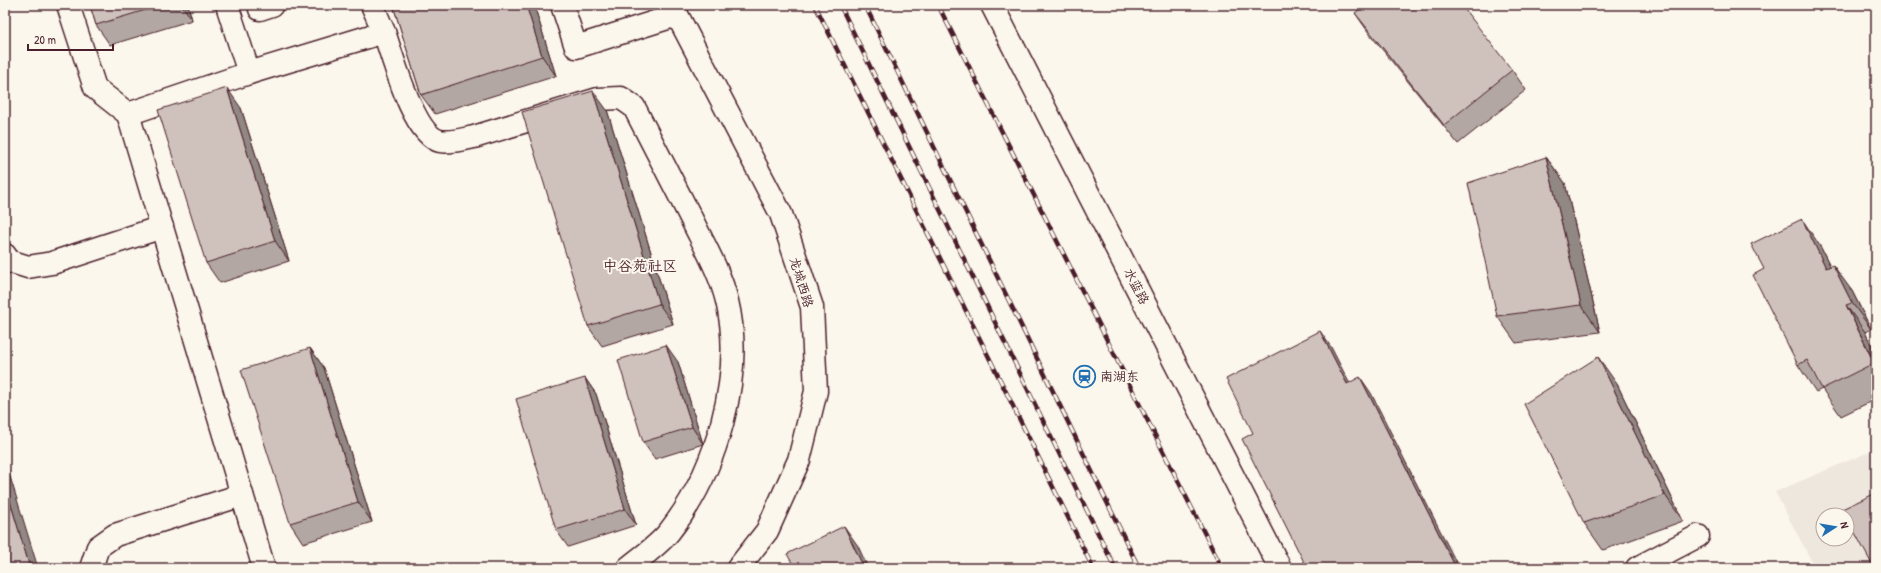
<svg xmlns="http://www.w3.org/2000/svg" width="1881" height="573" font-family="'Patrick Hand','LXGW WenKai TC',sans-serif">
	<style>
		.built { fill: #eee7de; fill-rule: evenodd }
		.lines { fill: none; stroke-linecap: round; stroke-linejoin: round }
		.minor-casing { stroke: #4a1f2b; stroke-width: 25 }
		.minor { stroke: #fbf7ec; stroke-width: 22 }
		.rail-casing { stroke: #4a1f2b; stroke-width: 4.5 }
		.rail { stroke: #fbf7ec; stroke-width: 3; stroke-dasharray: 9; stroke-linecap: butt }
		.wall { fill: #b2a7a2; stroke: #4a1f2b }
		.shaded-wall { fill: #918884; stroke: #4a1f2b }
		.building { fill: #cfc2bc; stroke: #4a1f2b }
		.labels { text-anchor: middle; stroke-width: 4; stroke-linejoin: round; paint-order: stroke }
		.street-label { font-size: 13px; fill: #4a1f2b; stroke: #fbf7ec }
		.poi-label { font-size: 13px; fill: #4a1f2b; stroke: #fbf7ec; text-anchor: start }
		.quarter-label { font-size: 15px; fill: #4a1f2b; stroke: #fbf7ec }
	</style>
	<rect width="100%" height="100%" fill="#fbf7ec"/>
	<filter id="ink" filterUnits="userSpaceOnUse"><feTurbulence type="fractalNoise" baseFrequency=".025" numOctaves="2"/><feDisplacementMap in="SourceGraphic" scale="8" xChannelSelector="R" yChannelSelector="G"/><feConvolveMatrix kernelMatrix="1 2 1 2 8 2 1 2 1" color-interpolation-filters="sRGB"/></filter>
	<g filter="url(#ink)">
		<path class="built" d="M1876,449V568H1815L1775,492ZM1823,515H1847V539H1823Z"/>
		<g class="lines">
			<defs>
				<g id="minor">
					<path d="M68,5L95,88L128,114"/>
					<path d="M227,5L249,73"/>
					<path d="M372,5L384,32"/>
					<path d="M562,5L576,47L677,15"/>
					<path d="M672,5L781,214L812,307L816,391L799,460L767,531L738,568"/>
					<path d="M992,5L1280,568"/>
					<path d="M260,9L272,5"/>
					<path d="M5,255L9,261L28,267L52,263L162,227"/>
					<path d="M91,568L98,547L115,535L242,495"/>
					<path d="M264,568L128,114L249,73L384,32C393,57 413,135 440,141C451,143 464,139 474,137L598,99L621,98L634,107C653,144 672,181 691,218C704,245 720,272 727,301C745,375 716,473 669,532C658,546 641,557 628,568"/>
					<path d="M1637,568L1698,536"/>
				</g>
			</defs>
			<use href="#minor" class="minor-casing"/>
			<use href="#minor" class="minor"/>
			<defs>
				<g id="rail">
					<path d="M815,5L1093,568"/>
					<path d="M840,5L1115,568"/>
					<path d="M865,5L1139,568"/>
					<path d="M938,5L1222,568"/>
				</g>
			</defs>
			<use href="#rail" class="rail-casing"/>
			<use href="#rail" class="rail"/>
		</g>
		<g class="wall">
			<path d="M90,5H188L192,20L110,45L96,25Z"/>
			<path d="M393,5H534L556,76L435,114L421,95Z"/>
			<path d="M1355,13L1512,70L1526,90L1458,144L1369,33Z"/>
			<path d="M241,108L289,261L220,283L206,263Z"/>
			<path d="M607,110L673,324L602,346L588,326Z"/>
			<path d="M1546,157L1565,183L1600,332L1516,343L1497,316Z"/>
			<path d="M1820,246L1830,266L1852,291L1871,329L1865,332L1876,355V399L1841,416L1822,389L1816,392L1798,365Z"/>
			<path d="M310,348L324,368L372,522L303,543L290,523Z"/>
			<path d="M678,362L703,444L655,459L643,442Z"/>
			<path d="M585,378L596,394L636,525L568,547L556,530Z"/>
			<path d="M1617,384L1683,521L1603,550L1584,523Z"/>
		</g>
		<g class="shaded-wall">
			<path d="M182,5H188L192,20Z"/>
			<path d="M526,5H534L556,76L542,56Z"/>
			<path d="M227,88L241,108L289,261L275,241Z"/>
			<path d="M593,91L607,110L673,324L659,304Z"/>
			<path d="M1546,157L1565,183L1600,332L1581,305Z"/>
			<path d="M1802,219L1820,246L1845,295L1826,268Z"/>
			<path d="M1833,265L1852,291L1871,329L1852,303Z"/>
			<path d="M1846,305L1865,332L1876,355V365Z"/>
			<path d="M1320,331L1331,347L1358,400L1347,384Z"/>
			<path d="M666,345L678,362L703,444L692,427Z"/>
			<path d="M310,348L324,368L372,522L358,502Z"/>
			<path d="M1598,357L1617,384L1683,521L1665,495Z"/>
			<path d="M1360,377L1371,393L1459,568H1456Z"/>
			<path d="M585,378L596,394L636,525L625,509Z"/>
			<path d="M5,465L8,470L38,568H30L5,485Z"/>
			<path d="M844,526L858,546L868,568H864Z"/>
		</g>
		<g class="building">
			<path d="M90,5H162L96,25Z"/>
			<path d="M393,5H526L542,56L421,95Z"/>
			<path d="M1365,5H1461L1512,70L1444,125L1355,13Z"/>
			<path d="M227,88L275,241L206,263L158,110Z"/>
			<path d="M593,91L659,304L588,326L522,112Z"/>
			<path d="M1546,157L1581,305L1497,316L1468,183Z"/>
			<path d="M1802,219L1826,268L1833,265L1852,303L1846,305L1874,363L1822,389L1807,360L1798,365L1753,275L1764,269L1751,244Z"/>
			<path d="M1320,331L1347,384L1360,377L1456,568H1307L1242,439L1253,433L1226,379Z"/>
			<path d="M666,345L692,427L643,442L618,360Z"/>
			<path d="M310,348L358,502L290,523L241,370Z"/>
			<path d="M1598,357L1665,495L1584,523L1524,404Z"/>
			<path d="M585,378L625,509L556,530L516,399Z"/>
			<path d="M5,485L30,568H5Z"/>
			<path d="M1876,493V568H1874L1847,518V515H1846L1842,509Z"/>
			<path d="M844,526L864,568H795L787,554Z"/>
		</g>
	</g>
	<defs>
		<symbol id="station-ring" viewBox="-11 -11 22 22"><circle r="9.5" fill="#fbf7ec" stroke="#1f6fb2" stroke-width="1.5"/><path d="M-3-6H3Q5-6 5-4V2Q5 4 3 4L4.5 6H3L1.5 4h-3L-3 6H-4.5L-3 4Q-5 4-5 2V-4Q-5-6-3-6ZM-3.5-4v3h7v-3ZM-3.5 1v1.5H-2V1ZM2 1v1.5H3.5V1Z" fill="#1f6fb2"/></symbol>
	</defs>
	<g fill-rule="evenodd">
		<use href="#station-ring" x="1072" y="364" width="25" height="25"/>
	</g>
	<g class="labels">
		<g class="street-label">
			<text transform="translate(802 282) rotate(73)" y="5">龙城西路</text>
			<text transform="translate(1137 286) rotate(63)" y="5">水蓝路</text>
		</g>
		<g class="poi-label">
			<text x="1100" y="381">南湖东</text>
		</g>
		<g class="quarter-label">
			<text x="640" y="271">中谷苑社区</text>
		</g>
	</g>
	<rect width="1881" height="573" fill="none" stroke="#fbf7ec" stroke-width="20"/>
	<rect x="10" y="10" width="1861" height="553" fill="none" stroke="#4a1f2b" stroke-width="1.5" filter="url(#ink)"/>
	<g transform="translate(1835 527) rotate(78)"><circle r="19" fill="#fbf7ec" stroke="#b4a19f"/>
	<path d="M0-3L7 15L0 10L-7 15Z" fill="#1f6fb2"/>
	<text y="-6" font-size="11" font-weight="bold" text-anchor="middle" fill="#4a1f2b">N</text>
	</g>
	<path d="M28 44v6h85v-6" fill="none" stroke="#4a1f2b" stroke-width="2"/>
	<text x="34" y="44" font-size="12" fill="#4a1f2b" stroke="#fbf7ec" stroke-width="3" paint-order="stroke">20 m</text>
</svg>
